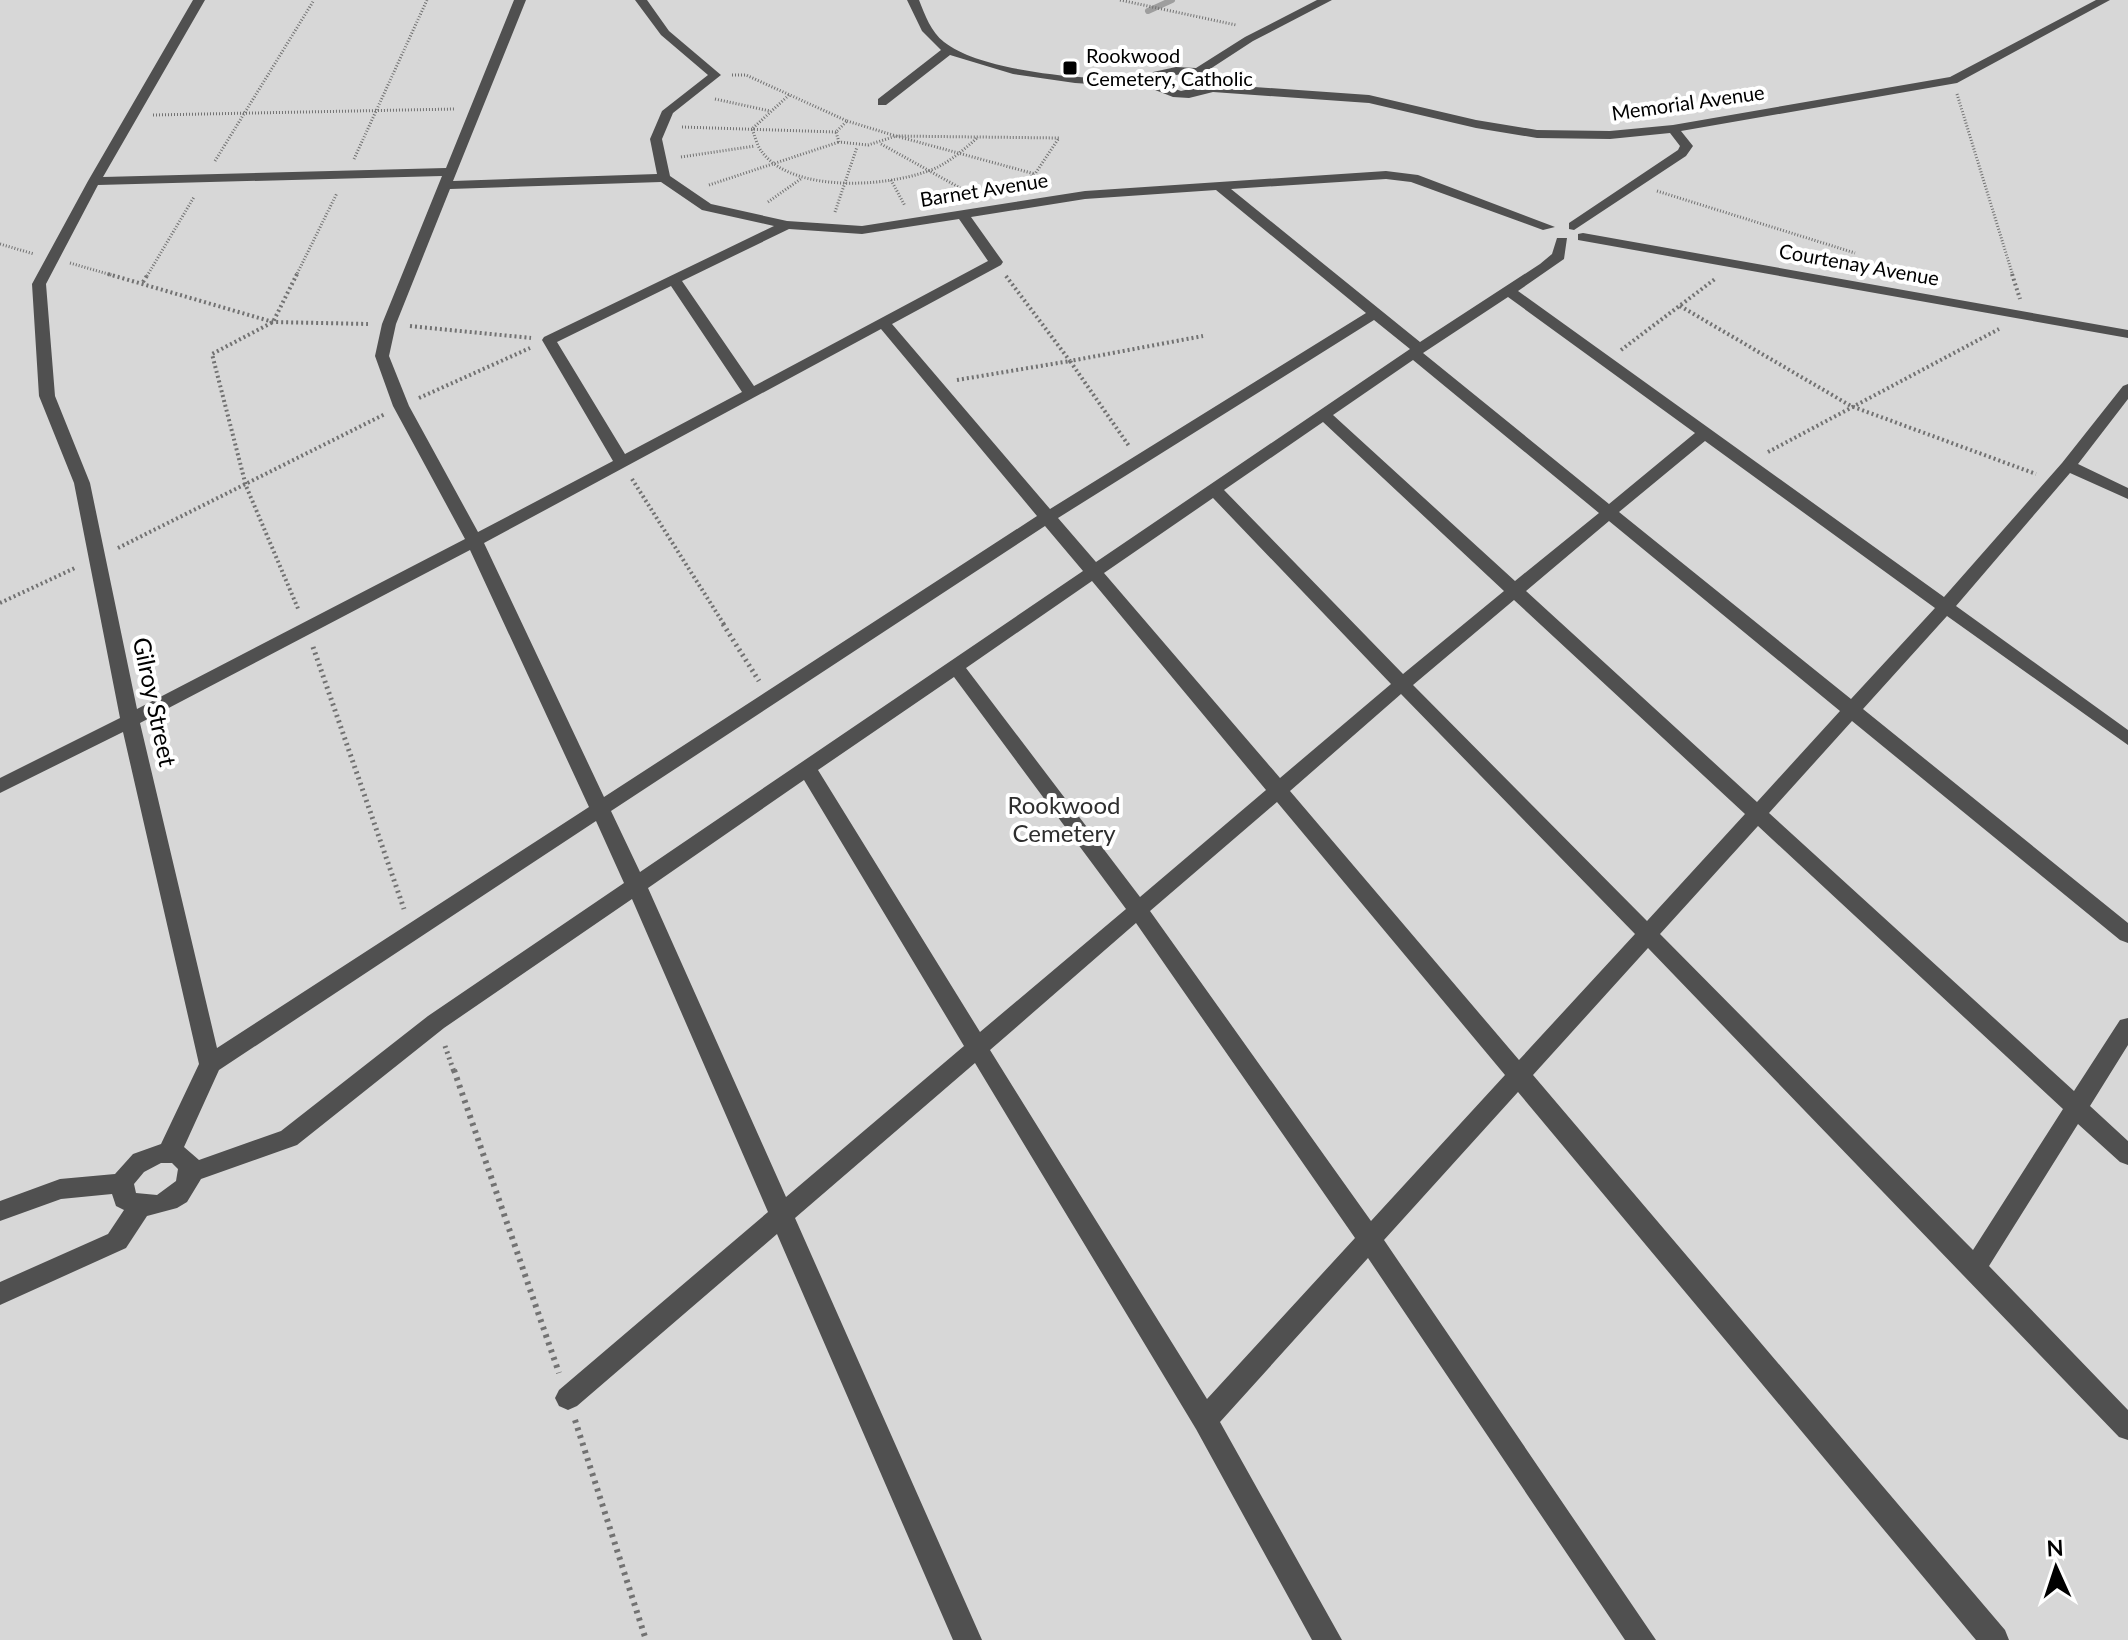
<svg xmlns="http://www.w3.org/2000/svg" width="2128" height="1640" font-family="Lato,sans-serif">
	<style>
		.green { fill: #d7d7d7 }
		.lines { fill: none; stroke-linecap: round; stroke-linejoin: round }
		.stream { stroke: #9e9e9e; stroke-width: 6 }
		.path-far3 { stroke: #727272; stroke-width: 3; stroke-dasharray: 1 2; stroke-linecap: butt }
		.path-far2 { stroke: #727272; stroke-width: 4; stroke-dasharray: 2 3; stroke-linecap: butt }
		.path-far1 { stroke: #727272; stroke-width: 5; stroke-dasharray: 2 4; stroke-linecap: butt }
		.path { stroke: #727272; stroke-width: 6; stroke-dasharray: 3 5; stroke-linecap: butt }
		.minor { fill: #505050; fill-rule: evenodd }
		.poi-dot { fill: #000; stroke: #fff; stroke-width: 3 }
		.labels { text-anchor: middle; stroke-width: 8; stroke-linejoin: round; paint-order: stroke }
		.far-poi-label { font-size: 20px; fill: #000; stroke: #fff; text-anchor: start }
		.far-street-label { font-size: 20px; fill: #000; stroke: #fff }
		.street-label { font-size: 24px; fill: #000; stroke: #fff }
		.park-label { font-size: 24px; fill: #2e2e2e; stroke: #fff }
	</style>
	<rect width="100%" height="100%" fill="#fff"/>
	<rect class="green" x="0" y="0" width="2128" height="1640"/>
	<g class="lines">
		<path class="stream" d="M1148,11L1172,0"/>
		<g class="path-far3">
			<path d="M1120,0L1236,25"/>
			<path d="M732,75H746L847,121L836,132L839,142L868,145L896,136L1035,174"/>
			<path d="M1957,94L2013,276"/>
			<path d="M789,95L752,129C755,136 757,146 762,152C794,195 895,187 938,167C953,159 966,148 978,137"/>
			<path d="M715,99L770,111"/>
			<path d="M153,115L455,109"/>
			<path d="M847,121L896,136L1059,138L1035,174L1017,185"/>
			<path d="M682,127L836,132"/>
			<path d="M881,144L971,194"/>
			<path d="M681,157L755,146"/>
			<path d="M354,159L427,0"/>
			<path d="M215,161L314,0"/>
			<path d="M891,180L905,206"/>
			<path d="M709,185L839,142"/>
			<path d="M1657,191L1855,253"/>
			<path d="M768,202L802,178"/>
			<path d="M835,212L857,147"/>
			<path d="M0,244L34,254"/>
			<path d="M70,263L115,276"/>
			<path d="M147,276L194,197"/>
			<path d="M296,276L337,193"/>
		</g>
		<g class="path-far2">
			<path d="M108,274L273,322L368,324"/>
			<path d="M297,274L273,322L212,354L246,486L299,611"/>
			<path d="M2012,274L2020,299"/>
			<path d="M1006,276L1070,361L1203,336"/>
			<path d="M143,282L148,274"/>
			<path d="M1680,306L1851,406L2036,474"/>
			<path d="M410,326L531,338"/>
			<path d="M1621,350L1715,279"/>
			<path d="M957,380L1070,361L1129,446"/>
			<path d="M419,398L530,348"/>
			<path d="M1768,452L1999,329"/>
			<path d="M632,479L725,626"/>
			<path d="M118,548L385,414"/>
			<path d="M0,603L77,567"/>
		</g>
		<g class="path-far1">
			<path d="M723,624L759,681"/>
			<path d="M313,647L404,909"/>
			<path d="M445,1046L454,1072"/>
		</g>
		<g class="path">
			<path d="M454,1070L559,1373"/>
			<path d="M575,1420L646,1640"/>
		</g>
		<g class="minor">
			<path d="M193,0H205L103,177L446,168L514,0H526L453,181L657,174L650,139L662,111L708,75L661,35L635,0H647L669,31L721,75L673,113L662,139L670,176L711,204L787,221L862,226L1085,191L1386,171L1418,175L1555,227L1543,230L1411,182L1386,179L1231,189L1420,342L1540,264L1552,254L1557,238H1567L1564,259L1518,291L1944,597L2062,463L2123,386L2128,384V399L2078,464L2128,488V499L2070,473L1956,606L2128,730V745L1947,616L1863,709L2128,923V943L2120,940L1852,721L1769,813L2074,1091L2120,1020L2128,1018V1045L2090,1106L2128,1141V1165L2120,1162L2078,1124L1989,1266L2128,1410V1440L2119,1437L1648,948L1533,1075L2005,1630L2009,1640H1976L1518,1092L1384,1240L1656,1640H1625L1368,1258L1220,1422L1342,1640H1312L1196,1429L975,1063L795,1218L982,1640H953L777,1234L577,1406L568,1410L559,1406L555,1398L559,1390L768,1212L632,899L444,1028L297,1145L201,1179L187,1202L177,1208L147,1216L126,1248L0,1305V1282L108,1234L124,1210L116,1206L112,1194L61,1199L0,1221V1201L60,1179L115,1174L133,1154L161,1144L199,1064L123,732L0,793V778L120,718L74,483L39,396L32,284L88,181ZM442,176L382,324L375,356L393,406L465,539L137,709L90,483L55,396L46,284L98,185ZM661,182L702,210L774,226L544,337L542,340L613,461L478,532L409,406L389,356L396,324L450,189ZM1216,190L1366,313L1050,509L892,324L1001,265L1003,262L971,217L1085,199ZM959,219L988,261L754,386L682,281L789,229L862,234ZM671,286L742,392L625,454L557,342ZM1508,297L1695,433L1609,504L1423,353ZM1374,320L1410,349L1096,562L1058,518ZM881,329L1037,516L604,797L484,543ZM1413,360L1599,513L1515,581L1333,415ZM1323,422L1504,591L1403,674L1224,490ZM1705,441L1935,608L1851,699L1619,512ZM1213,498L1391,684L1280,778L1104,573ZM1609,521L1840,711L1757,802L1526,591ZM1045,526L1083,571L640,872L611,811ZM470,550L589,807L217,1048L140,723ZM1092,581L1266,790L1140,897L966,668ZM1514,600L1745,814L1647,921L1413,685ZM954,677L1126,909L980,1032L818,770ZM1401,694L1635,934L1519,1060L1290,791ZM804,780L964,1046L786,1197L648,888ZM1277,802L1505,1075L1371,1221L1150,911ZM596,821L624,883L428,1016L281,1131L199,1160L184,1147L219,1070ZM1758,826L2063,1109L1973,1250L1660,934ZM1136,923L1355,1238L1207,1399L990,1050ZM161,1163H172L178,1169L176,1181L157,1195L136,1193L134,1184L144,1172Z"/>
			<path d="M907,0H919C925,15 931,32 944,42C985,74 1096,80 1149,80L1153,72L1176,67L1196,68L1245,37L1317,0H1332L1253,41L1207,71L1212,73V79L1183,74L1162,77L1159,83L1181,91L1211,84L1369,95L1476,120L1537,130L1610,131L1673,125L1950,77L2096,0H2110L1957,83L1681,131L1693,146L1686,156L1574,230L1569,229V223L1678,150L1680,146L1670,133L1610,139L1537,138L1476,128L1369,103L1213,92L1189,98L1173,97L1150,88L1075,83L1013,74L950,55L886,105H878V99L941,50L922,31Z"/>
			<path d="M1583,233L2128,330V338L1578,240V234Z"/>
		</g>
	</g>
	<rect class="poi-dot" x="1062" y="60" width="16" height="16" rx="4"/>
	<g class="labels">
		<g class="far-poi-label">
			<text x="1086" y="63">Rookwood<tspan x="1086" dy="23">Cemetery, Catholic</tspan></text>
		</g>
		<g class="far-street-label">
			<text transform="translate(1688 103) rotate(-8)" y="7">Memorial Avenue</text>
			<text transform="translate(984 190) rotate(-9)" y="7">Barnet Avenue</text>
			<text transform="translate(1859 265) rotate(10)" y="7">Courtenay Avenue</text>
		</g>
		<g class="street-label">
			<text transform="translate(154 702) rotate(78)" y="8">Gilroy Street</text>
		</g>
		<g class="park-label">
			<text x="1064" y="814">Rookwood<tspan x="1064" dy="28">Cemetery</tspan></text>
		</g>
	</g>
	<g transform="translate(2056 1568) rotate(357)" stroke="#ffffff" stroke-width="6" paint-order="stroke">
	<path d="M0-6L14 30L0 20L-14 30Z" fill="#000000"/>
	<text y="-12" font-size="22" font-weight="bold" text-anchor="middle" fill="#000000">N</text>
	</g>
</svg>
